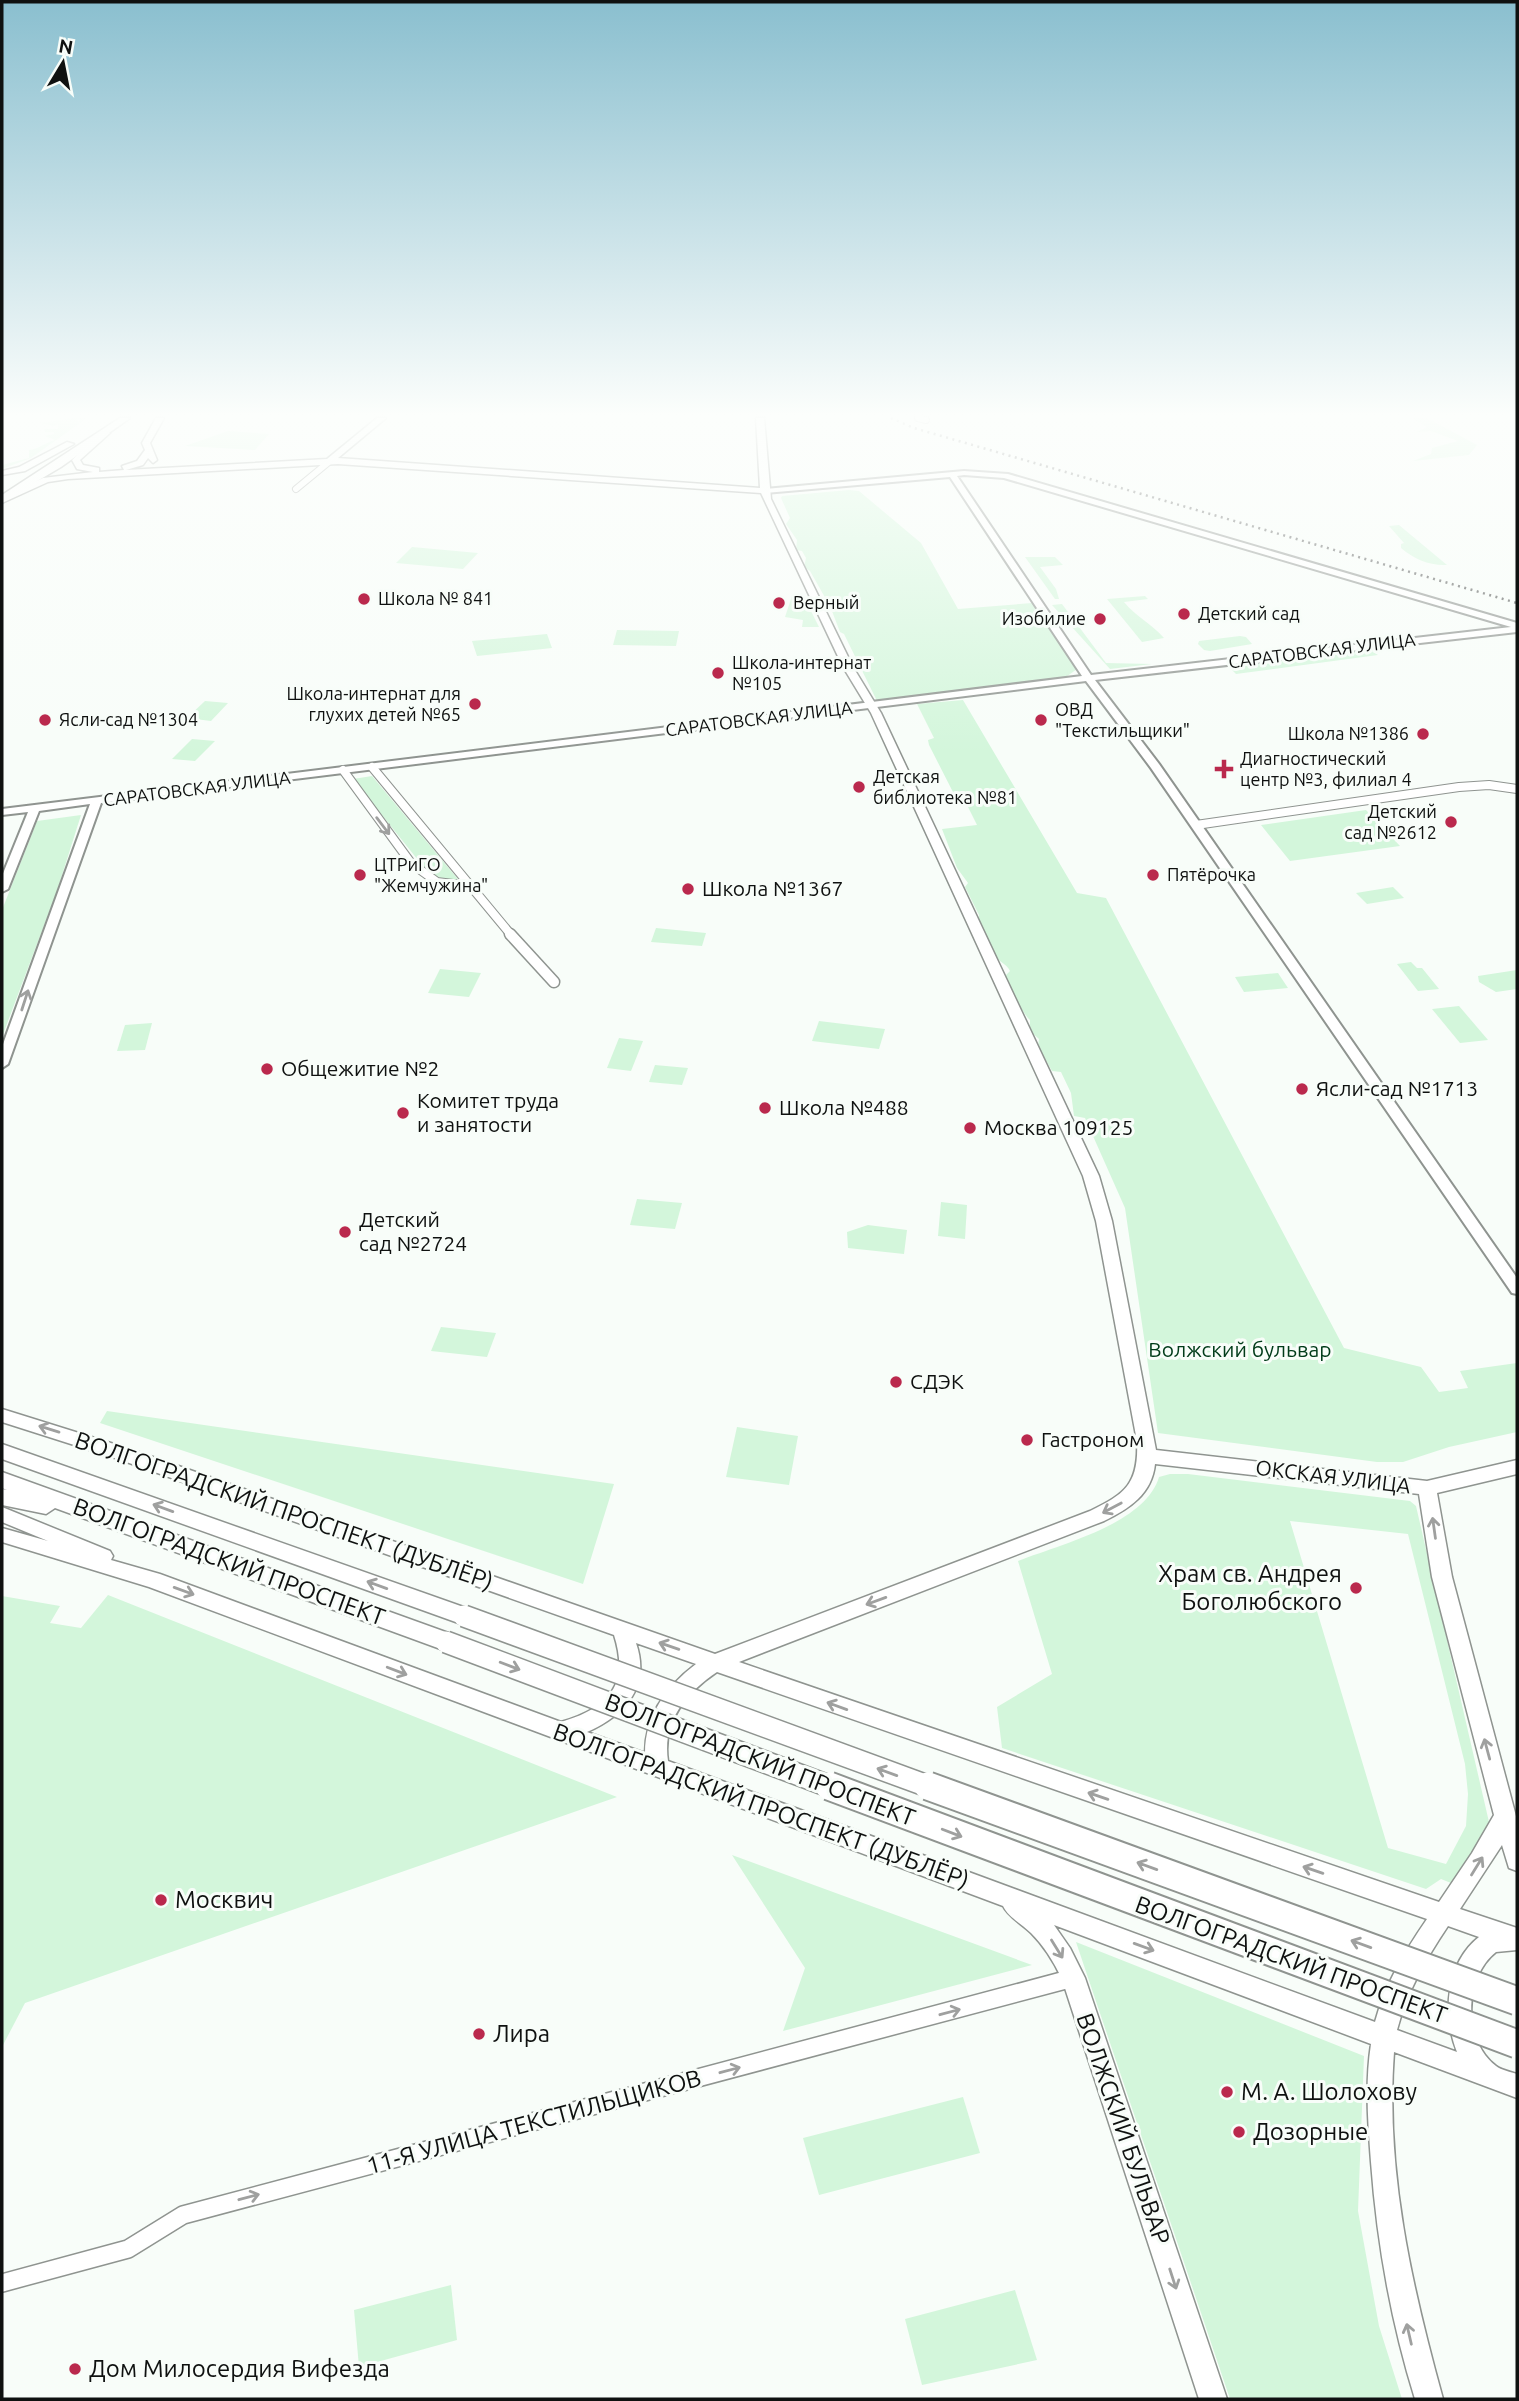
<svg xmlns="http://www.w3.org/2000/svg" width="1519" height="2401" font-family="Ubuntu,sans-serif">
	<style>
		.green { fill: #d3f6db; fill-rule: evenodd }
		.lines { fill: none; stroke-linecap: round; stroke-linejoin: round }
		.minor-far3-casing { stroke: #8f9490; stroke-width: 8 }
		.minor-far2-casing { stroke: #8f9490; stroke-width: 10 }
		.minor-far1-casing { stroke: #8f9490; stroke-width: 13 }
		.minor-casing { stroke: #8f9490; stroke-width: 20 }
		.tertiary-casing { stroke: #8f9490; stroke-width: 4 }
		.secondary-casing { stroke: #8f9490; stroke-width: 3 }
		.primary-casing { stroke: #8f9490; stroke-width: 3 }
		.minor-far3 { stroke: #fff; stroke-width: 6 }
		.minor-far2 { stroke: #fff; stroke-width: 8 }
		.minor-far1 { stroke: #fff; stroke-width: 10 }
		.minor { stroke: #fff; stroke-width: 17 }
		.tertiary { fill: #fff; fill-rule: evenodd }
		.secondary { fill: #fff; fill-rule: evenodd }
		.primary { fill: #fff; fill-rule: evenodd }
		.rail { stroke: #545655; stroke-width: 2.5; stroke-dasharray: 2 4.5; stroke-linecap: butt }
		.primary-bridge-far1-casing { stroke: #8f9490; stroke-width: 24; stroke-linecap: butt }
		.primary-bridge-casing { stroke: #8f9490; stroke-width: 31; stroke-linecap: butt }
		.primary-bridge-far1 { stroke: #fff; stroke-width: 21 }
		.primary-bridge { stroke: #fff; stroke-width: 27 }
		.oneway { stroke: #9fa09f }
		.poi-dot { fill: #ba294d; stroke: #f8fdf9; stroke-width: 2.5 }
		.labels { text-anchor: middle; stroke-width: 6; stroke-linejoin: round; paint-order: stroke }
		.far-poi-label { font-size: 18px; fill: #0f1110; stroke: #f8fdf9; text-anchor: start }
		.far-street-label { font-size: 18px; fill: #0f1110; stroke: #f8fdf9 }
		.poi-label { font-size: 21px; fill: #0f1110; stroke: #f8fdf9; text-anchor: start }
		.park-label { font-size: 21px; fill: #003b19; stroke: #f8fdf9 }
		.street-label { font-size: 21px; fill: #0f1110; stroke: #f8fdf9 }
		.near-street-label { font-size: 24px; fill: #0f1110; stroke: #f8fdf9 }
		.near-poi-label { font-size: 24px; fill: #0f1110; stroke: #f8fdf9; text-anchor: start }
	</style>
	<rect width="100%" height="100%" fill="#f8fdf9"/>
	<g class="green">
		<path d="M75,418L78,422L80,420L78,418H87L31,458L2,469V465L29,458V450C39,449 44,443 55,440L45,436L54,434V432H45L44,429H58V424L54,426L41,423Z"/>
		<path d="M1412,418H1427L1477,445L1469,455L1413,461L1431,454L1432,448L1458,441L1431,431L1417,432L1427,427Z"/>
		<path d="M228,431L269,434L255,450L185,446Z"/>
		<path d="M849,490L859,491L921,543L958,609L1032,603L1077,669L1066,677L877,701L844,634L840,632L830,606L825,604L827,601L810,571L804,567L806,558L802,551L796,550L797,540L786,524L790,518L781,498L782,496Z"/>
		<path d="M1399,525L1447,565C1430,566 1414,559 1401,548V544L1404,543L1389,526Z"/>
		<path d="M412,547L478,553L463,569L396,563Z"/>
		<path d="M1025,557H1055L1063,565L1040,567L1056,589L1059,599H1055Z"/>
		<path d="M792,596L804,597L819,627H802L803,620L785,617Z"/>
		<path d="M1145,596L1148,599L1124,602C1136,617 1151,623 1164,638L1142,642L1107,599Z"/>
		<path d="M1062,604L1106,663L1152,664L1110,669L1052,605Z"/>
		<path d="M617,630L679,631L676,646L613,645Z"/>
		<path d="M547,634L552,648L477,656L472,641Z"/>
		<path d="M1240,636L1246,637L1252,644L1210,651L1204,650L1198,644L1199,641Z"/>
		<path d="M1370,650L1378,655L1236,674L1229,667Z"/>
		<path d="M963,700L1077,893L1106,898L1344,1348L1421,1367L1439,1392L1468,1388L1460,1371L1517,1363V1432L1449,1447L1403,1462H1377L1158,1433L1125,1208L1085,1118L1074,1116L1071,1093L1061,1072L1052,1071L1038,1046L1039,1039L1030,1031V1020C1021,1012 1013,990 1004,977L1010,971C1006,963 998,962 994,954C987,943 985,933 978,922L979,915L965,887L968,883L957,868L942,829L977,825L968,807L956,798L929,745L928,740L934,738L917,704Z"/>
		<path d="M205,701L228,703L211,721L187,718Z"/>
		<path d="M192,739L215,741L195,761L172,759Z"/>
		<path d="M372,776L462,884L440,880L430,875L353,779Z"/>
		<path d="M1366,810L1400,846L1290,861L1261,825Z"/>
		<path d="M81,815L57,891L2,1037V910L37,821Z"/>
		<path d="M1393,887L1404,898L1367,904L1356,893Z"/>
		<path d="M656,928L706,933L702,946L651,942Z"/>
		<path d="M1411,962L1417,968H1422L1439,989L1418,991L1397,964Z"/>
		<path d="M440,969L481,973L469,997L428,993Z"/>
		<path d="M1517,970V989L1496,992L1479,982L1478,976Z"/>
		<path d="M1278,973L1288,988L1244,992L1235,977Z"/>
		<path d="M1459,1006L1488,1040L1460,1043L1432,1009Z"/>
		<path d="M819,1021L885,1029L879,1049L812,1041Z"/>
		<path d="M152,1023L145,1050L117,1051L125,1025Z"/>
		<path d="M619,1038L643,1041L631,1071L607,1068Z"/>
		<path d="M655,1065L688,1068L682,1085L649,1082Z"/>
		<path d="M637,1199L682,1203L675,1229L630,1225Z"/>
		<path d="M941,1202L967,1205L965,1239L938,1236Z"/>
		<path d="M868,1225L907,1230L904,1254L848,1248L847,1232Z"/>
		<path d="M441,1327L496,1333L487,1357L431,1351Z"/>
		<path d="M107,1411L614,1484L583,1584L100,1423Z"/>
		<path d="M737,1427L798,1436L789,1485L726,1477Z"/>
		<path d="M1170,1474H1188L1410,1501L1416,1506L1489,1822L1483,1835L1451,1883L1441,1879L1426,1889L1002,1748L997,1707L1052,1674L1018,1561C1061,1544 1145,1524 1159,1477ZM1290,1521L1408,1534L1465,1764L1468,1794L1466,1826L1446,1864L1388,1848Z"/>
		<path d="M108,1595L617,1797L25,2003L2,2047V1596L60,1606L50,1623L81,1628Z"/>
		<path d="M732,1855L1032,1965L783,2031L805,1968Z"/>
		<path d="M1076,1942L1364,2056L1358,2211L1379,2326L1402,2399H1230Z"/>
		<path d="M963,2097L980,2153L819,2195L803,2138Z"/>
		<path d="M451,2285L457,2340L359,2367L354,2310Z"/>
		<path d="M1015,2290L1037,2360L922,2385L905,2319Z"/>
	</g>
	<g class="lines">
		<defs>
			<g id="minor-far3">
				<path d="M918,418L926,420"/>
				<path d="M296,489L330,461"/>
			</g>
			<g id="minor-far2">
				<path d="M372,767L512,936"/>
				<path d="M343,770L411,863L437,882L469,886"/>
				<path d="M1196,825L1459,787L1489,785L1517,789"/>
			</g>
			<path id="minor-far1" d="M510,934L554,982"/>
			<path id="minor" d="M2,2283L128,2249L183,2215L1073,1978"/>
			<path id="tertiary" d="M964,471L1008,474L1517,623V632L1095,680L1159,764L1517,1278V1294L1512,1293L1151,768L1086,681L101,803L8,1064L2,1068V1047L90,804L39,811L8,889L2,892V876L28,812L2,815V809L1082,676L950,477L765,493L761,491L765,489ZM964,475L1004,478L1511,627L1091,675L957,476Z"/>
			<g id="secondary">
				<path d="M156,418H164L150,443L157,460L153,463L148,458L143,465L126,470L327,459L377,418H386L338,458L760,488L756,418H764L771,499L853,667L881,713L1099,1176L1112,1221L1156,1450L1427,1481L1517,1460V1474L1437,1493L1452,1577L1517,1820V1871L1509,1868L1502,1845L1460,1909L1517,1928V1950L1496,1952C1464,1977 1462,2040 1496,2066C1501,2070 1511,2072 1517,2074V2098L1394,2052C1385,2170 1412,2287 1443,2399H1415C1391,2322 1377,2243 1371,2162C1368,2123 1365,2083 1371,2044L1054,1925L1070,1948L1085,1978L1227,2399H1199L1062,1979C1054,1962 1044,1946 1031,1933C1022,1924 1008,1917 1003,1906L149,1587L2,1542V1528L48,1541L2,1522V1507L110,1551L113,1556L111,1560L160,1574L561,1722C609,1708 630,1685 614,1635L118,1459L2,1422V1409L130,1449L715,1654L1090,1511C1126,1494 1139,1483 1137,1441L1096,1221L1083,1176L871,713L843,667L761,493L338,464L68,479L48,482L2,503V497L43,478L93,472L77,469L72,460L103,431L110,433L80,460L83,465L99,468V472L124,470L122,466L137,461L145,450L142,443ZM1155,1464L1419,1494L1432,1577L1494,1815L1472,1853L1439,1902L739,1662L1104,1521C1129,1509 1152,1494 1155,1464ZM636,1643L696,1664C667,1686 645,1715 645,1753L587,1732C625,1715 651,1687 636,1643ZM717,1672L1427,1919C1405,1951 1385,1984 1375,2022L668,1761C662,1721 686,1693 717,1672ZM1448,1926L1479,1937C1446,1963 1442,2014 1457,2052L1397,2030C1407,1991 1426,1959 1448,1926Z"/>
				<path d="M67,442L74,444L25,471L2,475V471L19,467Z"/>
			</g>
			<g id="primary">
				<path d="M120,418H130L61,467L2,502V495Z"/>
				<path d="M2,1444L472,1610L475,1616L472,1622L464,1625L2,1459Z"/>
				<path d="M2,1472L454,1635L457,1642L454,1649L446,1651L55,1508L46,1514L2,1505V1489L7,1490L2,1488Z"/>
			</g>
		</defs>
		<use href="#minor-far3" class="minor-far3-casing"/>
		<use href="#minor-far2" class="minor-far2-casing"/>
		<use href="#minor-far1" class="minor-far1-casing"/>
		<use href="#minor" class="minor-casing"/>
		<use href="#tertiary" class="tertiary-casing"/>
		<use href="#secondary" class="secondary-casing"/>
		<use href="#primary" class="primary-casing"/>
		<use href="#minor-far3" class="minor-far3"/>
		<use href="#minor-far2" class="minor-far2"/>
		<use href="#minor-far1" class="minor-far1"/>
		<use href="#minor" class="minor"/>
		<use href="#tertiary" class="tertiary"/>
		<use href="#secondary" class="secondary"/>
		<use href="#primary" class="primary"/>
		<path class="rail" d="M891,418L914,428L1517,603"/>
		<defs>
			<g id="primary-bridge-far1">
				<path d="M464,1616L933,1788"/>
				<path d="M446,1642L834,1788"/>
			</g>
			<g id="primary-bridge">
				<path d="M829,1786L1517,2044"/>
				<path d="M928,1786L1517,2001"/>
			</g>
		</defs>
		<use href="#primary-bridge-far1" class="primary-bridge-far1-casing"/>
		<use href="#primary-bridge" class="primary-bridge-casing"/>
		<use href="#primary-bridge-far1" class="primary-bridge-far1"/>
		<use href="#primary-bridge" class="primary-bridge"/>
	</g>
	<defs><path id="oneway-shaft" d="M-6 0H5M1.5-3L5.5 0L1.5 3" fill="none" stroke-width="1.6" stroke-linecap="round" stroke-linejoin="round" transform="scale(1.75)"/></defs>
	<g class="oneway">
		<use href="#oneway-shaft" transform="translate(383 826) rotate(53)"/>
		<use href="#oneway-shaft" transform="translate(25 1000) rotate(-72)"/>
		<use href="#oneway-shaft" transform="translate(49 1429) rotate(-163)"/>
		<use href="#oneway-shaft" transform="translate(163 1508) rotate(-160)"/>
		<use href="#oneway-shaft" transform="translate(1112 1508) rotate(152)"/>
		<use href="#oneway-shaft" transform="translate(1434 1528) rotate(-98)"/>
		<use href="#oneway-shaft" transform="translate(377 1585) rotate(-160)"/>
		<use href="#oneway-shaft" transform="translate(184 1591) rotate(20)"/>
		<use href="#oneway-shaft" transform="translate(876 1601) rotate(160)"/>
		<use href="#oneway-shaft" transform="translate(669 1646) rotate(-161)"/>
		<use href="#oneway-shaft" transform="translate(510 1666) rotate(21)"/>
		<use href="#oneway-shaft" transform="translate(397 1671) rotate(21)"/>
		<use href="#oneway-shaft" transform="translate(837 1706) rotate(-160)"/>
		<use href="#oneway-shaft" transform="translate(1487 1749) rotate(-105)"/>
		<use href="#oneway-shaft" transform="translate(887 1772) rotate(-160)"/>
		<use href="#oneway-shaft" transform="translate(1098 1796) rotate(-161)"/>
		<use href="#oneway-shaft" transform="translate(952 1833) rotate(21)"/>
		<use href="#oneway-shaft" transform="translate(1147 1866) rotate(-160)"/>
		<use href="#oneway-shaft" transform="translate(1477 1866) rotate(-58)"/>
		<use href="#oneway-shaft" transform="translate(1313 1870) rotate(-161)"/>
		<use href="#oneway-shaft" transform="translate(1361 1944) rotate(-160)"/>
		<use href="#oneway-shaft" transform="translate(1144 1947) rotate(20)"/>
		<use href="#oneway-shaft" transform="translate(1057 1949) rotate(58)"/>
		<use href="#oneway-shaft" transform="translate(950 2012) rotate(-15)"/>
		<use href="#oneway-shaft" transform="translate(730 2070) rotate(-15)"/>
		<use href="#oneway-shaft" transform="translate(249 2197) rotate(-15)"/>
		<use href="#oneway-shaft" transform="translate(1173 2279) rotate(72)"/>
		<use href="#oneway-shaft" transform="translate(1409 2334) rotate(-103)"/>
	</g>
	<linearGradient id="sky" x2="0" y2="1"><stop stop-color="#8abfcf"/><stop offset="0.55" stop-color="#fcfefc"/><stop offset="1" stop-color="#fcfefc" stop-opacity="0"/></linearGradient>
	<rect width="1519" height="754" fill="url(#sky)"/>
	<g class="poi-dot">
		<circle cx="364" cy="599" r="7"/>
		<circle cx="779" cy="603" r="7"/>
		<circle cx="1184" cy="614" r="7"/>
		<circle cx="1100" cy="619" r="7"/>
		<circle cx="718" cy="673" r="7"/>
		<circle cx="475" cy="704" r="7"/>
		<circle cx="45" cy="720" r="7"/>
		<circle cx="1041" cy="720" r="7"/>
		<circle cx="1423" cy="734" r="7"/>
		<path d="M1220.5 758.5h7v7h7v7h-7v7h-7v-7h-7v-7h7z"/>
		<circle cx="859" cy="787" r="7"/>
		<circle cx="1451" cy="822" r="7"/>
		<circle cx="360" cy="875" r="7"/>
		<circle cx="1153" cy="875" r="7"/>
		<circle cx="688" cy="889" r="7"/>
		<circle cx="267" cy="1069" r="7"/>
		<circle cx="1302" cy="1089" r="7"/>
		<circle cx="765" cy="1108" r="7"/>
		<circle cx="403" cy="1113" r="7"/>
		<circle cx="970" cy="1128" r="7"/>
		<circle cx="345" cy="1232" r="7"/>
		<circle cx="896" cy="1382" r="7"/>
		<circle cx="1027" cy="1440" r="7"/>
		<circle cx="1356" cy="1588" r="7"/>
		<circle cx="161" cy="1900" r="7"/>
		<circle cx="479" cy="2034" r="7"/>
		<circle cx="1227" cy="2092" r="7"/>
		<circle cx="1239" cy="2132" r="7"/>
		<circle cx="75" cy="2369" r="7"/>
	</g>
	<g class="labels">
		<g class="far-poi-label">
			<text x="378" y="605">Школа № 841</text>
			<text x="793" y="609">Верный</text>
			<text x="1198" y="620">Детский сад</text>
			<text x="1086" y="625" text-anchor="end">Изобилие</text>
			<text x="732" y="669">Школа-интернат<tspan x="732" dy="21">№105</tspan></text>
			<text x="461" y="700" text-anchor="end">Школа-интернат для<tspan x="461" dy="21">глухих детей №65</tspan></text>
			<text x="1055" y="716">ОВД<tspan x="1055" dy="21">"Текстильщики"</tspan></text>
			<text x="59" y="726">Ясли-сад №1304</text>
			<text x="1409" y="740" text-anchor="end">Школа №1386</text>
			<text x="1240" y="765">Диагностический<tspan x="1240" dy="21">центр №3, филиал 4</tspan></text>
			<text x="873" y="783">Детская<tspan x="873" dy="21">библиотека №81</tspan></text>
			<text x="1437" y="818" text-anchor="end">Детский<tspan x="1437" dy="21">сад №2612</tspan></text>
			<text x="374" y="871">ЦТРиГО<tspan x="374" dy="21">"Жемчужина"</tspan></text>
			<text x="1167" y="881">Пятёрочка</text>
		</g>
		<g class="far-street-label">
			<text transform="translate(1322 651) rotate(-7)" y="6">САРАТОВСКАЯ УЛИЦА</text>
			<text transform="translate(759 719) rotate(-7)" y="6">САРАТОВСКАЯ УЛИЦА</text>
			<text transform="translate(197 789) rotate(-7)" y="6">САРАТОВСКАЯ УЛИЦА</text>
		</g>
		<g class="poi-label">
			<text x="702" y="896">Школа №1367</text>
			<text x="281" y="1076">Общежитие №2</text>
			<text x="1316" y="1096">Ясли-сад №1713</text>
			<text x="417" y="1108">Комитет труда<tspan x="417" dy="24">и занятости</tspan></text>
			<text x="779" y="1115">Школа №488</text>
			<text x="984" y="1135">Москва 109125</text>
			<text x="359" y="1227">Детский<tspan x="359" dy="24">сад №2724</tspan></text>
			<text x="910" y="1389">СДЭК</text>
			<text x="1041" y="1447">Гастроном</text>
		</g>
		<g class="park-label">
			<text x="1240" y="1357">Волжский бульвар</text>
		</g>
		<g class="street-label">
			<text transform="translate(1333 1477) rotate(7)" y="7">ОКСКАЯ УЛИЦА</text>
		</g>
		<g class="near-street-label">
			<text transform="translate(284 1511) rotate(19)" y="8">ВОЛГОГРАДСКИЙ ПРОСПЕКТ (ДУБЛЁР)</text>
			<text transform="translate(229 1562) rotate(20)" y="8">ВОЛГОГРАДСКИЙ ПРОСПЕКТ</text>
			<text transform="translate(760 1760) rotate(21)" y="8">ВОЛГОГРАДСКИЙ ПРОСПЕКТ</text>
			<text transform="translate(761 1806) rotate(20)" y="8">ВОЛГОГРАДСКИЙ ПРОСПЕКТ (ДУБЛЁР)</text>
			<text transform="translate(1291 1960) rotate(20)" y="8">ВОЛГОГРАДСКИЙ ПРОСПЕКТ</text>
			<text transform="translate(534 2122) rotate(-15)" y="8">11-Я УЛИЦА ТЕКСТИЛЬЩИКОВ</text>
			<text transform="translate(1123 2129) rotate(71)" y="8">ВОЛЖСКИЙ БУЛЬВАР</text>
		</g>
		<g class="near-poi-label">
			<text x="1342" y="1582" text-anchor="end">Храм св. Андрея<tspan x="1342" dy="28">Боголюбского</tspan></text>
			<text x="175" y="1908">Москвич</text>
			<text x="493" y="2042">Лира</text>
			<text x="1241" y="2100">М. А. Шолохову</text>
			<text x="1253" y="2140">Дозорные</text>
			<text x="89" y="2377">Дом Милосердия Вифезда</text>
		</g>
	</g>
	<rect width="1519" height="2401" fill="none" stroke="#0f1110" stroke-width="7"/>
	<g transform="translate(63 63) rotate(10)" stroke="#f8fdf9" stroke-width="5" paint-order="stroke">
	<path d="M0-5L12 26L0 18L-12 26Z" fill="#0f1110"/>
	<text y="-10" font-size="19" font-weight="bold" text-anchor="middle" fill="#0f1110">N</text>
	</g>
</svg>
